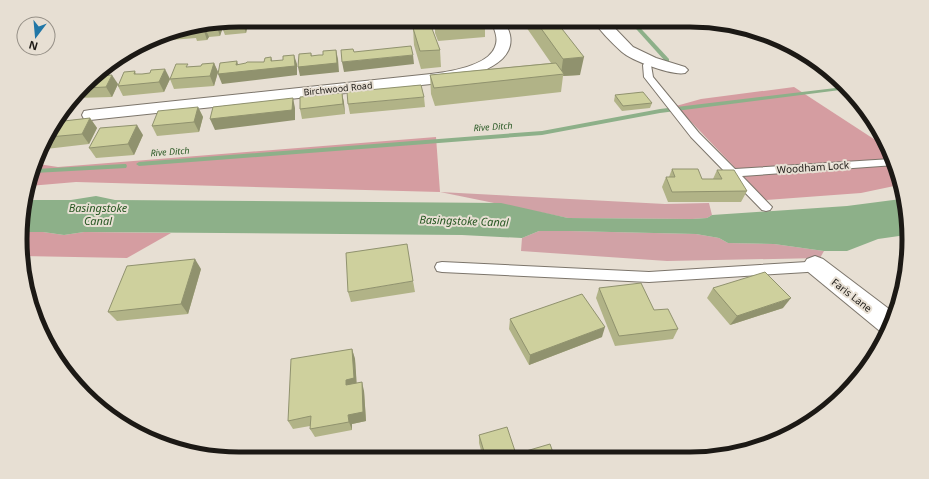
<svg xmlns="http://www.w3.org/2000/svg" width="929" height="479" font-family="'Noto Sans',sans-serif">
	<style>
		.green { fill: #d1a2a6 }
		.forest { fill: #d59da1 }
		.water { fill: #8db089 }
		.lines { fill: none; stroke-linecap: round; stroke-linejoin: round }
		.stream { fill: #8db089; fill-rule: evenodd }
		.lane-casing { stroke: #7c756b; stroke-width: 2 }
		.street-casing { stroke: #7c756b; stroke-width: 2 }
		.lane { fill: #fff; fill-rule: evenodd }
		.street { fill: #fff; fill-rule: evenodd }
		.wall { fill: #b1b387 }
		.shaded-wall { fill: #90926e }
		.building { fill: #ced09d; stroke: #90926e }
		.labels { text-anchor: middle; stroke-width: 4; stroke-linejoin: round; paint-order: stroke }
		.far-street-label { font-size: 9px; fill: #1c1915; stroke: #e7dfd3 }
		.far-water-label { font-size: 9px; font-style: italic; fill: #275722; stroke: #e7dfd3 }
		.street-label { font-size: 10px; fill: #1c1915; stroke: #e7dfd3 }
		.water-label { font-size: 11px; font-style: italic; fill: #275722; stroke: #e7dfd3 }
		.rim { fill: none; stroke: #1c1915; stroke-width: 5 }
	</style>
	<rect width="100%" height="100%" fill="#e7dfd3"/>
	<g class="green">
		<path d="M440,192L665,204L709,203L712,215L707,218L692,219L568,218Z"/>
		<path d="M539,231H569L696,234L719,238L728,243L774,244L824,251L820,258L667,261L521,251L522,238Z"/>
	</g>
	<g class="forest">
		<path d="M794,87L883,145L897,169L899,185L861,193L766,200L676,106L701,99Z"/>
		<path d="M436,137L440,192L76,182L29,186L38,164L58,167Z"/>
		<path d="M23,232H43L64,235L84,232L171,233L127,258L22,256Z"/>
	</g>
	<path class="water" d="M96,196L115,200L501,203L568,218L692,219L707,218L712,215L847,206L901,199L906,235L878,239L847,251H824L774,244L728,243L719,238L696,234L569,231H539L522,238L462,235L84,232L64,235L43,232H23L24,200H71Z"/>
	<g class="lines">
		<g class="stream">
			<path d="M628,20H633L669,59V61H665Z"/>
			<path d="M844,87L848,89L660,113L542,135L139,166L136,164L139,162L542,131L660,109Z"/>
			<path d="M124,164H126L127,166L126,168L34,173L36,169Z"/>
		</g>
		<defs>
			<g id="lane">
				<path d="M651,58L655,61L651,65L653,77L699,133L735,169L891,159L895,165L742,176L772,207L770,210L766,211L762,210L691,137L644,77L643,65L648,59Z"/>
				<path d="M815,260L820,261L822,265L820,269L807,272L649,282L442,272L437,271L435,267L437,263L442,262L649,272L807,262Z"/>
			</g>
			<g id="street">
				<path d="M491,20H504C506,25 509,30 510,35C517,70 455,80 431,84L90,120L84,119L82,115L84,111L90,110L431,74C448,72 488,66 495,47C499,38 494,29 491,20Z"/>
				<path d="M593,20H607L633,47L656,58L685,67L688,70L685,73C673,76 632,61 622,52C612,43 600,31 593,20Z"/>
				<path d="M815,256L823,259L893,312L887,334L881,332L807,271L803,265L807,259Z"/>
			</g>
		</defs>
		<use href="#lane" class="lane-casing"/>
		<use href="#street" class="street-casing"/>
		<use href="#lane" class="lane"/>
		<use href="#street" class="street"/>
	</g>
	<g class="wall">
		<path d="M240,20H249L246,33L225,35L223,30H222L220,36L209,37L207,40L197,41L196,38L171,40L169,35H166L164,41L150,42L169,32Z"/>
		<path d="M435,20H485V37L438,41L435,33Z"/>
		<path d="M519,20H555L580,75L563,76L561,92L435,106L431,94L430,75L551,63L524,24V22H520Z"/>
		<path d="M413,28L440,50L441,67L421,69L414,45Z"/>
		<path d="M214,63L218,72L214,86L174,89L170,79L164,92L123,96L118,86L135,71L136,74L170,79L189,67L201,66Z"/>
		<path d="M96,76L118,84L112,97L75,98Z"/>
		<path d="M342,93L344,103L345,114L302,119L300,109Z"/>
		<path d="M615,95L652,103L650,108L622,111L614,101Z"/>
		<path d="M424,97L425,107L350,114L348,104Z"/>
		<path d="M198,107L203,117L199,132L157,136L152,126Z"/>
		<path d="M90,118L97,128L89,144L46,149L45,147L55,122Z"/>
		<path d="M143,135L134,155L96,158L89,148Z"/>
		<path d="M672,169L702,179H713L717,170L747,191L741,202H668L662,187L666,177H669Z"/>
		<path d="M201,269L188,314L117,321L108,312Z"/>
		<path d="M413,281L415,292L351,302L348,292Z"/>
		<path d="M599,288L654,310L678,329L673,339L615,346L596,298Z"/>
		<path d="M713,288L783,308L730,325L707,298Z"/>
		<path d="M510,319L602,337L529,365L509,329Z"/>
		<path d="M352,349L355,359L356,383L364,391L366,421L352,424V430L315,437L310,429V426L293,429L288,421Z"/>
		<path d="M846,390L823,414L819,416L816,413L827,404L826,402L837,394Z"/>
		<path d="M479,435L516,454L555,458H483L479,443Z"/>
	</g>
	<g class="shaded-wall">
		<path d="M244,20H249L246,33L243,24Z"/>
		<path d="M521,20H525L524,22H520Z"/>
		<path d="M219,23L222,30L220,36L217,27L218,24Z"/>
		<path d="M205,28L209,37L207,40L204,31Z"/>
		<path d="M168,32L169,35H166L164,41L150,42Z"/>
		<path d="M336,50L338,59L339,72L300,76L298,67L311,56V53L313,62Z"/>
		<path d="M294,55L297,64V75L222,84L218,74L236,65L237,61L240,71L271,61V57L274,67Z"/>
		<path d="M413,55L414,64L344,72L342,62Z"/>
		<path d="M584,57L580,75L563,76L564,74H561L563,59Z"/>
		<path d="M214,63L218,72L214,86L210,76Z"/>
		<path d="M165,69L170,79L164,92L159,82Z"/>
		<path d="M112,75L118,84L112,97L106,87Z"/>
		<path d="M342,93L344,103L345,114L343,104Z"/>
		<path d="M293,98L295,108V120L215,130L210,119Z"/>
		<path d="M198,107L203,117L199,132L194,122Z"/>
		<path d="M90,118L97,128L89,144L82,134Z"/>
		<path d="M137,125L143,135L134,155L128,144Z"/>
		<path d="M195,259L201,269L188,314L181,304Z"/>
		<path d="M791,298L783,308L730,325L737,316Z"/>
		<path d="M605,327L602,337L529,365L530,355Z"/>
		<path d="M352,349L355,359L357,387L346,385V380Z"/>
		<path d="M362,382L364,391L366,421L352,424V430L349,422L348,415Z"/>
	</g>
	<g class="building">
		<path d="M240,20H244L243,24L222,26L223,23Z"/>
		<path d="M436,20H485L437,24Z"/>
		<path d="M535,20H555L584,57L563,59Z"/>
		<path d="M218,24L217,27L205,28L204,31L193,32L195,27Z"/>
		<path d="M431,26L440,50L420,51L413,28Z"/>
		<path d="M193,28L192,29L178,30Z"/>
		<path d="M411,46L413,55L342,62L341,50L353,49L354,52Z"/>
		<path d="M336,50L337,63L298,67L299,54L311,53V56L319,55H323V51Z"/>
		<path d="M294,55L295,66L218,74L220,63L237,61L236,65L246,63L247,62H264L265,58L271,57V61L283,60V56Z"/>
		<path d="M214,63L210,76L170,79L176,64H188L186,67L201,66L202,64Z"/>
		<path d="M556,63L564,74L434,88L430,75Z"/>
		<path d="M165,69L159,82L118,86L124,72L135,71L134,74H142L150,73L151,70Z"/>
		<path d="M112,75L106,87L85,88L96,76Z"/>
		<path d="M421,85L424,97L348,104L347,92Z"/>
		<path d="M643,92L652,103L623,106L615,95Z"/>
		<path d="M342,93L343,104L300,109V97Z"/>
		<path d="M293,98L292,110L210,119L213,107Z"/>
		<path d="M198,107L194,122L152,126L158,111Z"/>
		<path d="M90,118L82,134L49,137L55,122Z"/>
		<path d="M137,125L128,144L89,148L100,128Z"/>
		<path d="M672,169H698L702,179H722L717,170H734L747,191L672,192L666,177H675Z"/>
		<path d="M407,244L413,281L348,292L346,253Z"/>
		<path d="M195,259L181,304L108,312L127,266Z"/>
		<path d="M765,272L791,298L737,316L713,288Z"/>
		<path d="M641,283L654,310L668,309L678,329L619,336L599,288Z"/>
		<path d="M582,294L605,327L530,355L510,319Z"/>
		<path d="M352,349L354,378L346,380V385L362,382L363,412L348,415L349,422L310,429L311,416L288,421L291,359Z"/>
		<path d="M846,390L839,398L837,394Z"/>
		<path d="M836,401L829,408L827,405Z"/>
		<path d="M507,427L516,454L550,444L555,458H486L479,435Z"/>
	</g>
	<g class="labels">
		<g class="far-street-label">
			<text transform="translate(338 89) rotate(-6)" y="3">Birchwood Road</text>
		</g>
		<g class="far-water-label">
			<text transform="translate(493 127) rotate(-4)" y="3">Rive Ditch</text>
			<text transform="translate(170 152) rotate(-4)" y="3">Rive Ditch</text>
		</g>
		<g class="street-label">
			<text transform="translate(813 167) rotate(-4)" y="4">Woodham Lock</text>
			<text transform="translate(852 295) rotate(38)" y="4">Faris Lane</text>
		</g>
		<g class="water-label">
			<text x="98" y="212">Basingstoke<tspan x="98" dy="13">Canal</tspan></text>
			<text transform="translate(464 221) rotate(2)" y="4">Basingstoke Canal</text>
		</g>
	</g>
	<path d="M0 0H929V479H0ZM239 27H690A212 212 0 0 1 902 239V240A212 212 0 0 1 690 452H239A212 212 0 0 1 27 240V239A212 212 0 0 1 239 27Z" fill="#e7dfd3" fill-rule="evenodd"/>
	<path class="rim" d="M239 27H690A212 212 0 0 1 902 239V240A212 212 0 0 1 690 452H239A212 212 0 0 1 27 240V239A212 212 0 0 1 239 27Z"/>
	<g transform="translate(36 36) rotate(196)"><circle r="19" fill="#e7dfd3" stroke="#969087"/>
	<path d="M0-3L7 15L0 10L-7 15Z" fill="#2177a7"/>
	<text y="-6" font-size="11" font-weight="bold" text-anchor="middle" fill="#1c1915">N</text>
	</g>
</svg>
